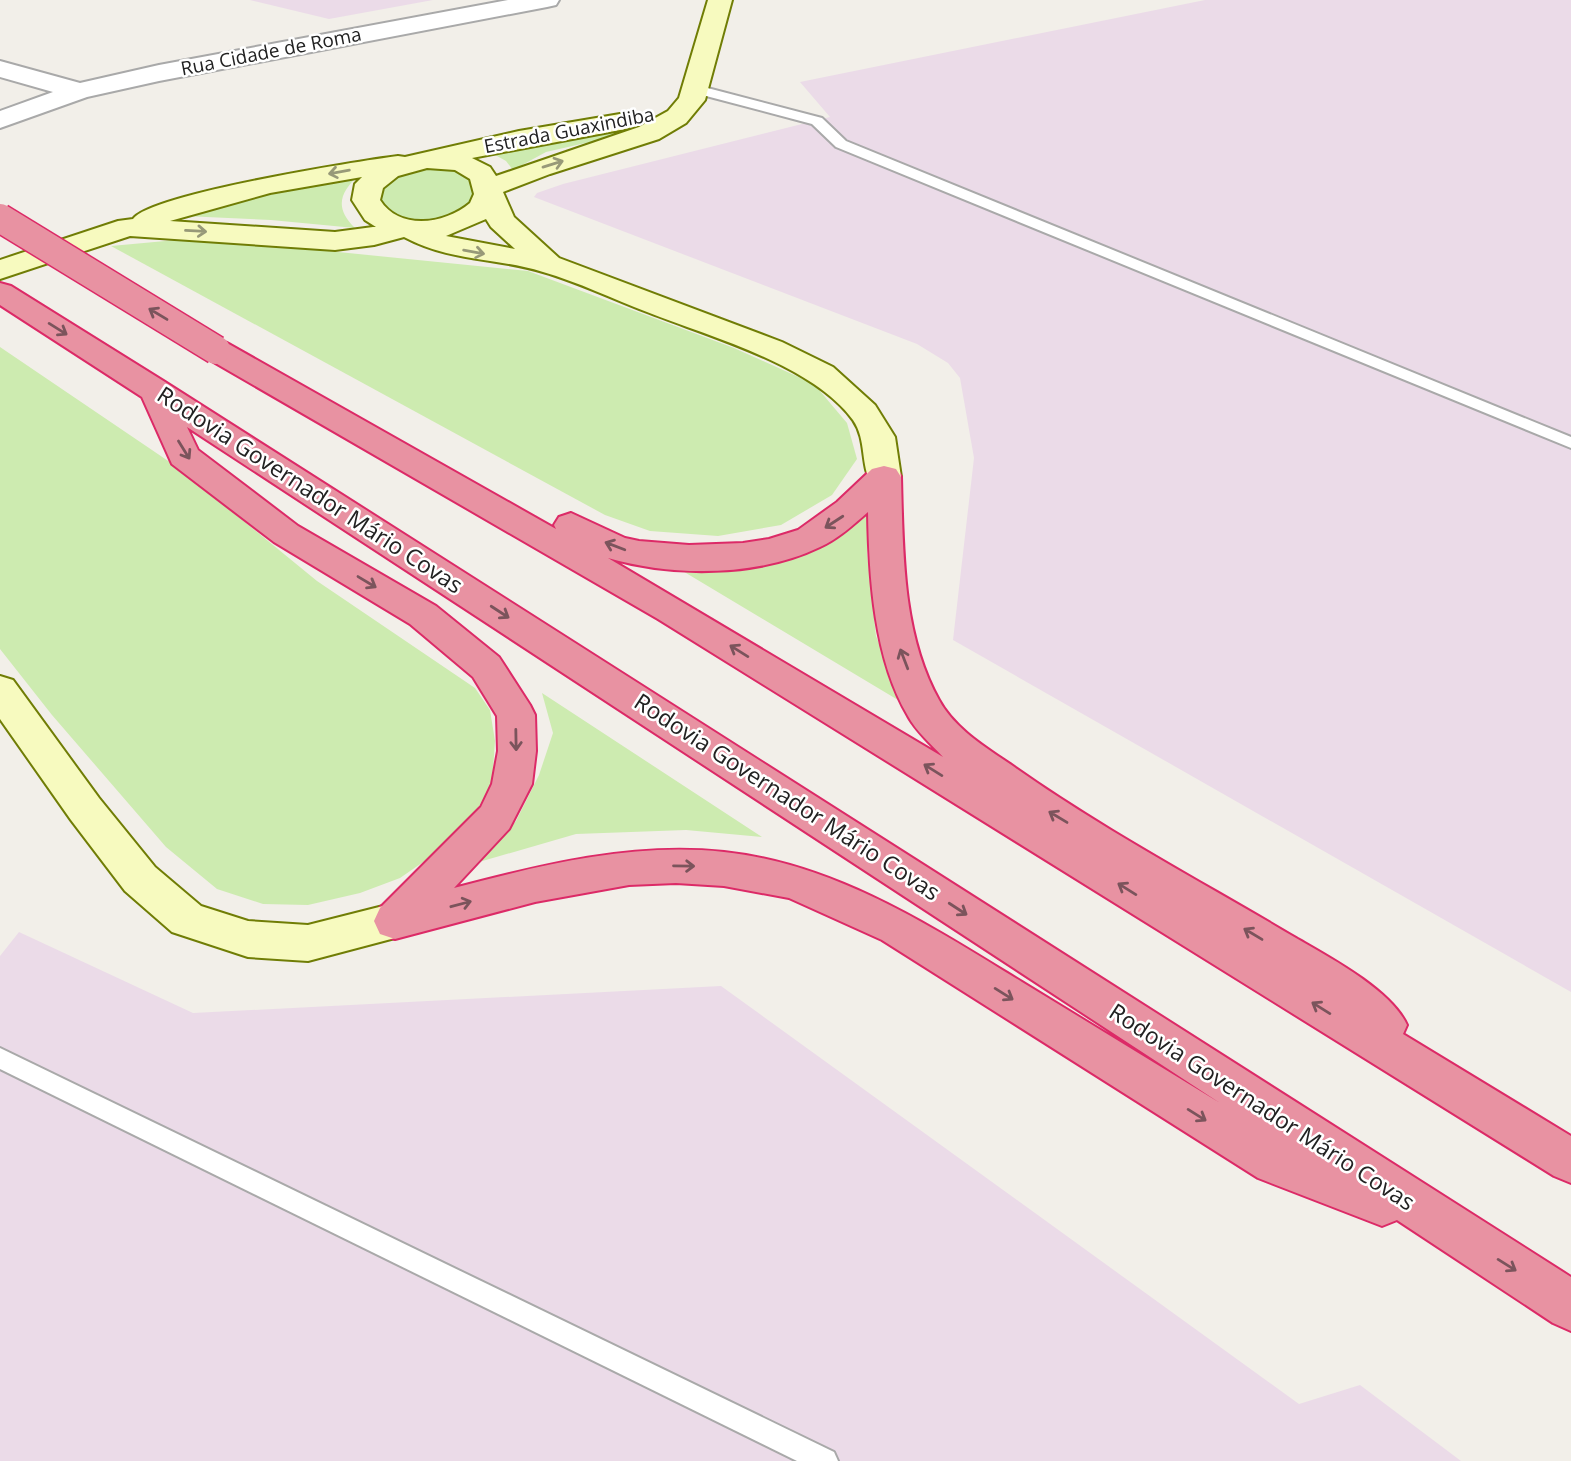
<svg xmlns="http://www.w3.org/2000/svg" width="1571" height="1461" font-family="'Open Sans',sans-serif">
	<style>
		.industrial { fill: #ebdbe8 }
		.grass { fill: #cdebb0 }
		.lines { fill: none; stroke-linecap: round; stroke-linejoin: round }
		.lane-casing { stroke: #a9a9a9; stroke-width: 4 }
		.street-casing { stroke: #a9a9a9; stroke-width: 4 }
		.secondary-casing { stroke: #707d05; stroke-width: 4 }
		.highway-casing { stroke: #dc2a67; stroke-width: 4 }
		.lane { fill: #fff; fill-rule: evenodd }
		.street { fill: #fff; fill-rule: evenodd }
		.secondary { fill: #f7fabf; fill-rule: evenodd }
		.highway { fill: #e892a2; fill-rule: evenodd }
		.highway-bridge-casing { stroke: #dc2a67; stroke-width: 31; stroke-linecap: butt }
		.highway-bridge { stroke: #e892a2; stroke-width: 28 }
		.oneway { stroke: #979978 }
		.oneway2 { stroke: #7b545c }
		.labels { text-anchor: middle; stroke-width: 5; stroke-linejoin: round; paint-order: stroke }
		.far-street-label { font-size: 19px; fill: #222; stroke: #fff }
		.street-label { font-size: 23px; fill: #222; stroke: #fff }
	</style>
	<rect width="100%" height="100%" fill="#f2efe9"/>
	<g class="industrial">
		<path d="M250,0H433L329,19Z"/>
		<path d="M1205,0H1571V992L953,640L974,458L960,378L948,363L917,344L534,197L537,193L563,184L830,117L800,82Z"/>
		<path d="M19,932L193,1013L721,986L1299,1404L1360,1385L1461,1461H0V956Z"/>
	</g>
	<g class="grass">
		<path d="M656,120L625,134L546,152L513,170L506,161L490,152L601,133Z"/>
		<path d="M421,167L453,168L475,179L479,196C444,224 433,227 388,215L377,197C384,177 402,174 421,167Z"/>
		<path d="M359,175C340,192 334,208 355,228L271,220L184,216L266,194Z"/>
		<path d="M198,238L528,271L734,348L814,384L847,423L857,459L832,495L781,525L718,536L650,531L605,515L111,246Z"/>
		<path d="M0,347L180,469L317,581L475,688L490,710L495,741L492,784L468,825L429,858L400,878L360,893L308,905L263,904L217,889L166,847L52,715L0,649Z"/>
		<path d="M870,507L867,554L876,636L903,703L681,570L809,550L852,527Z"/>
		<path d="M542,693L762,837L686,830L576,834L479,862L516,821L539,775L553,733Z"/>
	</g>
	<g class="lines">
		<defs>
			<g id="lane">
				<path d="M696,85L822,118L846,141L1571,437V448L836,147L812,124L691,92V86Z"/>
				<path d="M0,1048L834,1452L838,1461H797L0,1069Z"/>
			</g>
			<path id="street" d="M508,0H559L556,5L547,7L159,81L87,97L0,128V111L53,92L0,77V61L80,83L159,65Z"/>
			<g id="secondary">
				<path d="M708,0H732L705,100L686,123L659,139L550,174L503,192L514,217L559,258L782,342L833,367L875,405L895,437L901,477L896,485L884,488L872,485C860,465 867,440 853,420C812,364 710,337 647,312C613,299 578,282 543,272C494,257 451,262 404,237L374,245L335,250L130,236L0,279V260L118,221L133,219C150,194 359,161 398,156L405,157L519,131L620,114L629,116L633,122L629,128L620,130L472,158L490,167L496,176L639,127L668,111L679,98ZM427,168L455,170L470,179L474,194L470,203C445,224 400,231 380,200L383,188L398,176ZM362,177L355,184L352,200L365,220L376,227H373L335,232L170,221L270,193ZM486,219L491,227L515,249L446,236Z"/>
				<path d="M0,676L13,680L99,798L155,867L201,906L248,921L308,925L395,903L410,908L416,921L410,934L308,961L248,957L172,932L125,891L71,820L0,719Z"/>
			</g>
			<g id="highway">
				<path d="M0,283L11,286L165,382L1571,1277V1331L1553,1323L1397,1220L1382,1226L1258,1178L882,940L789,898L724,886L676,883L629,885L535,902L395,939L380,934L374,921L380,908L481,807L492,784L498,751L497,716L473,677L410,624L274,542L172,464L142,397L0,305ZM187,427L1220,1103C1154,1063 1088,1022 1022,982C929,925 835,864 724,852C633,842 541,865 454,888L509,829L532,784L536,751L535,715L530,705L499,657L436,606L298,526L198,450Z"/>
				<path d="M216,340L227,343L556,529L554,525L559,517L571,513L625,538L639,541L689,545L743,543L769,539L798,530L837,502L872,469L884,466L896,469L901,477C903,551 902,634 939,700C954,728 985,747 1010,764C1100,828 1200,881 1296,938C1329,957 1391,990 1407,1025L1403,1034L1571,1136V1183L1554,1176L658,619L205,357L200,350L205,343ZM868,512C869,577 874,659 908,716C916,731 931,744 943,757L608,558C673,577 758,577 820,547C838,539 853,525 868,512Z"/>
			</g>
		</defs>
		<use href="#lane" class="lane-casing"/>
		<use href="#street" class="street-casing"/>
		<use href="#secondary" class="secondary-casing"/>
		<use href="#highway" class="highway-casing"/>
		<use href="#lane" class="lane"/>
		<use href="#street" class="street"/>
		<use href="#secondary" class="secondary"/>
		<use href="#highway" class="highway"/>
		<defs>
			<path id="highway-bridge" d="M0,218L216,350"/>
		</defs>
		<use href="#highway-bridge" class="highway-bridge-casing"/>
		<use href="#highway-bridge" class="highway-bridge"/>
	</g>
	<defs><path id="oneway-shaft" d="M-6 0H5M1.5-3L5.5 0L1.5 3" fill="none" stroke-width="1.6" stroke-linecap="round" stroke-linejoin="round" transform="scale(1.75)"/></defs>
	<g class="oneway">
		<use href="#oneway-shaft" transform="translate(553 164) rotate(-17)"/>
		<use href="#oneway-shaft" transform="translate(339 172) rotate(170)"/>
		<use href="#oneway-shaft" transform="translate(196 231) rotate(3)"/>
		<use href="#oneway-shaft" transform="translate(474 252) rotate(10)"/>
	</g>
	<g class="oneway2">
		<use href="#oneway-shaft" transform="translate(158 314) rotate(-149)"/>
		<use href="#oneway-shaft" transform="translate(58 329) rotate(32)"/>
		<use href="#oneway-shaft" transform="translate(184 450) rotate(58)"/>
		<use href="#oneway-shaft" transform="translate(834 522) rotate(147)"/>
		<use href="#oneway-shaft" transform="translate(615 546) rotate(-159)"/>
		<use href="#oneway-shaft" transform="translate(367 582) rotate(31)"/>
		<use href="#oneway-shaft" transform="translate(500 612) rotate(33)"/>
		<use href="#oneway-shaft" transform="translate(739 651) rotate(-148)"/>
		<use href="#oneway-shaft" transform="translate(904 659) rotate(-111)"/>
		<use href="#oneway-shaft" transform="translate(516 740) rotate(89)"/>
		<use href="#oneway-shaft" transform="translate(933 770) rotate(-148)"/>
		<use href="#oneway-shaft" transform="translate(1058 817) rotate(-149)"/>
		<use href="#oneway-shaft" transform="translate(684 866) rotate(1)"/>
		<use href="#oneway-shaft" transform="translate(1127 889) rotate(-148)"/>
		<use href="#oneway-shaft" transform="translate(461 904) rotate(-15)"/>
		<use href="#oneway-shaft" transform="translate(958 909) rotate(33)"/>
		<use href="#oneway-shaft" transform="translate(1253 934) rotate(-149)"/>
		<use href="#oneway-shaft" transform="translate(1004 994) rotate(32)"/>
		<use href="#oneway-shaft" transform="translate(1321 1008) rotate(-148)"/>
		<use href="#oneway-shaft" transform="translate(1197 1115) rotate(32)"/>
		<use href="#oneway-shaft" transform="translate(1507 1265) rotate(32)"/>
	</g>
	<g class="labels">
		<g class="far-street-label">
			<text transform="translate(271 51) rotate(-11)" y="7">Rua Cidade de Roma</text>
			<text transform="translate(569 130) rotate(-11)" y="7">Estrada Guaxindiba</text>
		</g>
		<g class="street-label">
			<text transform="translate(310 490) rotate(33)" y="8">Rodovia Governador Mário Covas</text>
			<text transform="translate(787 797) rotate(33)" y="8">Rodovia Governador Mário Covas</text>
			<text transform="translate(1262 1107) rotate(33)" y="8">Rodovia Governador Mário Covas</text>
		</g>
	</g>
</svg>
